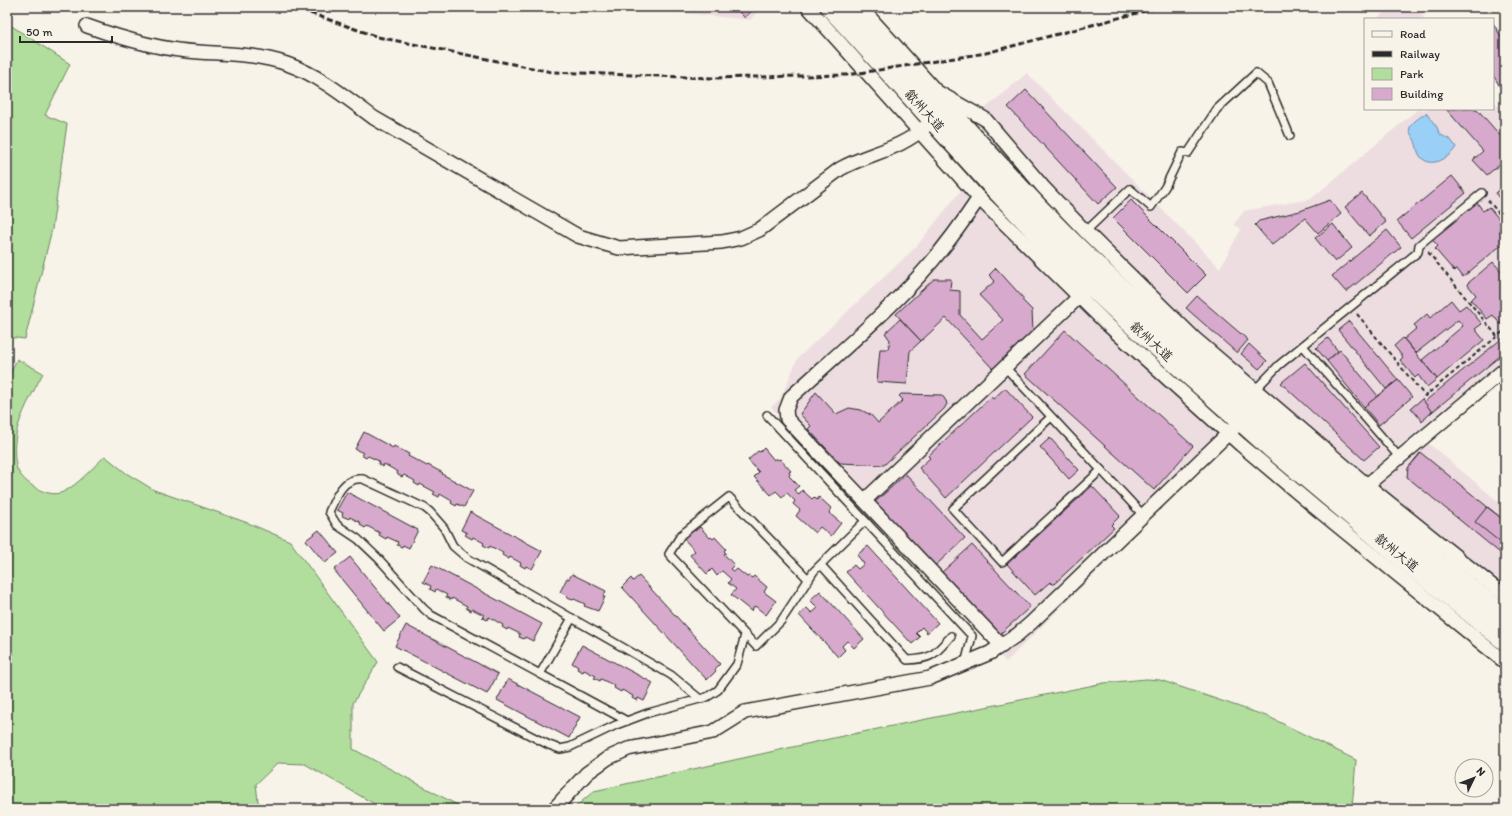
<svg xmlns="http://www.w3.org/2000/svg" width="1512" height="816" font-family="Itim,'LXGW WenKai TC',sans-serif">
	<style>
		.built { fill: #eddde0 }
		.green { fill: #b1de9c; stroke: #6e8464 }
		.water { fill: #9acff8; stroke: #6e8da6 }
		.building { fill: #d7aacd; stroke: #2b2b2b }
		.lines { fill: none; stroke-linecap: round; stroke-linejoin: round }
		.lane-casing { stroke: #2b2b2b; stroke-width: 10 }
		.street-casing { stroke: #2b2b2b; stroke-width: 16 }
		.highway-casing { stroke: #2b2b2b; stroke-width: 25 }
		.path { stroke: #2b2b2b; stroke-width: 2; stroke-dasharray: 4 3; stroke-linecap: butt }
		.lane { stroke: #f7f3e8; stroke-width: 7 }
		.street { stroke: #f7f3e8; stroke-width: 13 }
		.highway { stroke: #f7f3e8; stroke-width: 22 }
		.rail { stroke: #2b2b2b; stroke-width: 3; stroke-dasharray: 6 3; stroke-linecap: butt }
		.labels { text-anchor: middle; stroke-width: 3; stroke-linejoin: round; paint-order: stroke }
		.street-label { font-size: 13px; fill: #2b2b2b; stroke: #f7f3e8 }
	</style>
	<rect width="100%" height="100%" fill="#f7f3e8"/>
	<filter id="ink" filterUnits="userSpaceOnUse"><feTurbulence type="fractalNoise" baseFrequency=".025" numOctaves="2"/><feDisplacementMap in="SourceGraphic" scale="8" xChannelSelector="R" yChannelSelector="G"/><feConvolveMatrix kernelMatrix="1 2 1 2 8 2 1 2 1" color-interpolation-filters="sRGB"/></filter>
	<g filter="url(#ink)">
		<g class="built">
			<path d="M629,7H762L750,20Z"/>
			<path d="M1391,7H1415L1425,19H1376Z"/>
			<path d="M1027,73L1220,268L1241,229L1234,224L1244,211L1311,199L1418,109H1493V100L1505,114V361L1420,434L1428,443L1499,502L1505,495V591L1251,382L1080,223L981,112Z"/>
			<path d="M962,189L1084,310L1228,442L1006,662L771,407L780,399L798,358L916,247Z"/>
		</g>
		<g class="green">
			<path d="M7,23L70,64L45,115L67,124L52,229L25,339L7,337Z"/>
			<path d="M17,359L43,373C34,391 19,416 16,435C14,445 14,459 17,469C23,483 48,499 63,492C79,484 92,468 105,456L126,473L154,490L248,523L290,541L378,662L353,703V749L465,809H383L305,764L278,763L256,784L259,809H7V380Z"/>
			<path d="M1146,679L1160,680L1269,717L1356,760L1352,809H573L594,791L838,737L1104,683Z"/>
		</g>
		<path class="water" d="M1426,113L1437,127L1438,130L1441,135L1451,140L1456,147C1450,158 1430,170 1420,156C1417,152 1417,146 1415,141C1413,136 1408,133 1410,127C1413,121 1421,117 1426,113Z"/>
		<g class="building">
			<path d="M734,7H755L745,18Z"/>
			<path d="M1493,23L1505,43V95L1493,75Z"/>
			<path d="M1026,90L1117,187L1098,204L1008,107Z"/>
			<path d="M1446,109H1477L1505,141V160L1487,175L1473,160L1483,151Z"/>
			<path d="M1452,176L1466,193L1411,238L1397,221Z"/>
			<path d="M1505,185V205L1495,193Z"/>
			<path d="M1362,193L1386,222L1369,236L1345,207Z"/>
			<path d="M1131,200L1206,275L1188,293L1113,218Z"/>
			<path d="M1330,200L1341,214L1318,233L1305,218L1272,245L1255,225L1259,221L1300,211Z"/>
			<path d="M1476,201L1483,211L1489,207L1504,225L1499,230L1505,237V242L1463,277L1457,269L1454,271L1435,249L1438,246L1431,238Z"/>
			<path d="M1333,224L1352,248L1335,262L1315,238Z"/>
			<path d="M1387,230L1401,247L1346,292L1332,276Z"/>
			<path d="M1493,262L1503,273L1505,271V320L1500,324L1493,315L1487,319L1471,300L1476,295L1467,284Z"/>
			<path d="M996,268L1024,299L1022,300L1032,310L1033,332L993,369L946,318L921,341L896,314L934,279H951L950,290L960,291V315L982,339L1003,320L979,295L995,281L989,275Z"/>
			<path d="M1197,296L1248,340L1237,353L1186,308Z"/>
			<path d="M1451,300L1459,310L1466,305L1482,324L1475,329L1484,340L1437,379L1422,360L1463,326L1458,320L1416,353L1404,339L1417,328L1414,325L1427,314L1430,318Z"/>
			<path d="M900,319L921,341L910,351L907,384L877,382L880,349H888L890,340L885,333Z"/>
			<path d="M1349,321L1398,380L1386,389L1338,330Z"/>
			<path d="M1065,330L1193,446L1154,490L1025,374Z"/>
			<path d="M1505,336V352L1432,412L1424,402Z"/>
			<path d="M1328,338L1338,351L1327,361L1316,348Z"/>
			<path d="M1403,338L1437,379L1427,387L1418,375L1415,378L1400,360L1403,357L1394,346Z"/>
			<path d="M1249,344L1267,361L1259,369L1241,354Z"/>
			<path d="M1340,350L1378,396L1364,407L1327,361Z"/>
			<path d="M1305,363L1379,447L1364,460L1281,383Z"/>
			<path d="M1398,380L1412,397L1379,425L1364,407Z"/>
			<path d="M1005,388L1032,417L946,498L919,468L930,458L928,456L991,397L993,399Z"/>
			<path d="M816,392L836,414L849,408L861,410L871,415L878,423L903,400L899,396L901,394L942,395L946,401L947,404L944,409L884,465L840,463L808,429L811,426L800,414Z"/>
			<path d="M1422,399L1432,412L1422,421L1411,408Z"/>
			<path d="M364,432L393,448L394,446L409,454L408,456L427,466L428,465L443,473L442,474L473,491L464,507L457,504L456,506L451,503L452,501L440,494L439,497L433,494L435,492L420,484L419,486L414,483L415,481L404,475L402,477L397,474L398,472L384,464L383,467L378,464L379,461L368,456L366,458L361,455L363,453L355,449Z"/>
			<path d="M1050,438L1079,470L1069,479L1040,447Z"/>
			<path d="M764,448L774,460L776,458L778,460L780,459L791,471L789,472L790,474L789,476L799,486L794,490L799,494L802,490L812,499L814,497L817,500L819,497L831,508L829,513L841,523L831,536L820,527L815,533L796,516L800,510L793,504L795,501L787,493L782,497L776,491L771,495L754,477L759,472L748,460L758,451L760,452Z"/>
			<path d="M1420,453L1478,500L1466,515L1408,468Z"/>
			<path d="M1421,453L1505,521V557L1407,477L1408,468Z"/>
			<path d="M906,474L965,538L935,566L875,502Z"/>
			<path d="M1092,486L1120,516L1111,525L1114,528L1053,585L1050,582L1035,595L1007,564Z"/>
			<path d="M347,492L418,530L409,548L403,545L402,547L397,545L398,542L387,537L386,539L379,535L380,533L367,526L365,528L360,525L361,523L350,517L349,519L342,516L343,513L337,510Z"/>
			<path d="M1487,507L1505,521V546L1475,522Z"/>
			<path d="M470,512L542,551L532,569L526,566L525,568L520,565L521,563L510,557L509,559L502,555L503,553L490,546L489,548L483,545L484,543L473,537L472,539L465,535L467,533L461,530Z"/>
			<path d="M700,527L710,538L711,537L713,539L715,537L726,549L724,551L726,553L724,554L734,565L730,569L734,572L737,569L747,577L749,576L752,578L754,576L767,587L764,592L776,601L766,615L755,606L751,611L731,595L736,589L728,583L731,579L722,571L717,576L712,569L707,574L690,555L695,551L683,538L694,529L695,531Z"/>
			<path d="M319,530L338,553L325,563L306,540Z"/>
			<path d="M972,545L1030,607L999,635L941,573Z"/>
			<path d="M868,546L938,623L927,633L922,627L916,633L920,637L912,644L846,572L854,565L858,569L864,564L857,555Z"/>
			<path d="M350,557L400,618L384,631L334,570Z"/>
			<path d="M432,565L542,624L533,641L525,637L524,639L519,637L520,634L508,628L507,630L502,627L503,625L489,617L487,620L482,617L484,615L472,609L471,611L466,608L467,606L452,598L451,600L446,597L447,595L436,589L435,592L430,589L431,586L423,582Z"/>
			<path d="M572,574L606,591L603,597H605L598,611L584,606L585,604L574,599L573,600L567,598L568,596L560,592L567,578L569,579Z"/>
			<path d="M639,576L720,664L715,669L716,671L707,680L622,587L631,578L633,581Z"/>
			<path d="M820,591L864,639L854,648L847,641L842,646L845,650L838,657L799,615L807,608L812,613L818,608L810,600Z"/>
			<path d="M406,625L498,674L487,694L395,646Z"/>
			<path d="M582,645L653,683L644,701L638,698L637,701L632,698L633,696L622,690L621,692L614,688L615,686L601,679L600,681L594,678L596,676L584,670L583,672L577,669L578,667L572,663Z"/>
			<path d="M508,679L580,717L569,738L497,700Z"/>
		</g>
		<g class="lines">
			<defs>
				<g id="lane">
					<path d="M1084,233L1130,189L1151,207L1165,187L1182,152L1188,153L1217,109L1256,73L1268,83L1290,136"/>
					<path d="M1303,346L1400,458"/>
					<path d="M1005,367L1143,515"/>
					<path d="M1253,392L1279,365L1418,252L1419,245L1482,193"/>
					<path d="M767,415L972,636L965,664"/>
					<path d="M1051,417L953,509L1002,562L1101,470"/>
					<path d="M821,565L907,660C933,659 935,654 951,636"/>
					<path d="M809,580L729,497L681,535L669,554L756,646L781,621L814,571L865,521"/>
					<path d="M397,667L549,745L560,749L570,747L616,725L648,713L707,697L718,690L737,664L745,635"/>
					<path d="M540,674L572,618"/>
					<path d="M627,721L431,615L424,609L378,558L358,539L337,525L329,512C336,496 343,477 363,479L425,508L430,512L444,528L453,546L467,558L671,675L700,699"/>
				</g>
				<g id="street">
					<path d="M808,7L979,198L1107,324L1241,445L1317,509L1505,662"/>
					<path d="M87,26C123,39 161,50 199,52C229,54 259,54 287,64C319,75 347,98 374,118L578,236L598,242L619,248L722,242L741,238L759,230L840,169C870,152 899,151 926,126"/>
					<path d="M939,93L985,119L1043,187L1085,231L1194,338L1367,485L1505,596"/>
					<path d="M979,198C961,225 942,251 920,275C880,319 834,357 791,397L786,410L787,419L1002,646"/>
					<path d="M1361,490L1505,369"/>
					<path d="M865,500L1084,292"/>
					<path d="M554,809L587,773L608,758L628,749L713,732L745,712L930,678L990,653L1017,635L1031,623L1234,428"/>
				</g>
				<g id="highway">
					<path d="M832,7L998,190L1055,250L1126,317L1272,447L1403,557L1505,639"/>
					<path d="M854,7C925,84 993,165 1067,239C1101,273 1137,305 1172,337C1279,435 1392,527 1505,618"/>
				</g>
			</defs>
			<use href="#lane" class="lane-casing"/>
			<use href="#street" class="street-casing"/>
			<use href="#highway" class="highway-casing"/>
			<g class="path">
				<path d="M1488,200L1505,221"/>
				<path d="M1428,252L1497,336"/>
				<path d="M1357,314L1425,396L1505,330"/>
			</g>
			<use href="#lane" class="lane"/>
			<use href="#street" class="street"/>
			<use href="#highway" class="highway"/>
			<path class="rail" d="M293,7L378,37L552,72L711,78L847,75L986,53L1160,7"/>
		</g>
	</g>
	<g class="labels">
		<g class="street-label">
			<text transform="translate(925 110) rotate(48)" y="5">歙州大道</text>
			<text transform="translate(1152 341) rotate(42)" y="5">歙州大道</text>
			<text transform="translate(1397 552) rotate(39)" y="5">歙州大道</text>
		</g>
	</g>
	<rect width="1512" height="816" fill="none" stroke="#f7f3e8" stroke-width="24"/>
	<rect x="12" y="12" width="1488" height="792" fill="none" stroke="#2b2b2b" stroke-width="1.5" filter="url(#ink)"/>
	<rect x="1364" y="18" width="130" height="92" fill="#f7f3e8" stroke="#a5a39c"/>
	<rect x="1372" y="31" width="20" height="6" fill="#f7f3e8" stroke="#a5a39c"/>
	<text x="1400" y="38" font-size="12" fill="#2b2b2b">Road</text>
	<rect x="1372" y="51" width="20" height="6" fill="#2b2b2b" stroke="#a5a39c"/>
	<text x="1400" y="58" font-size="12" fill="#2b2b2b">Railway</text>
	<rect x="1372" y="68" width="20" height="12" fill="#b1de9c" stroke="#a5a39c"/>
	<text x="1400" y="78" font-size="12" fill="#2b2b2b">Park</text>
	<rect x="1372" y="88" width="20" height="12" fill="#d7aacd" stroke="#a5a39c"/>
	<text x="1400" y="98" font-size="12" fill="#2b2b2b">Building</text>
	<g transform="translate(1474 778) rotate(47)"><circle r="19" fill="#f7f3e8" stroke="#a5a39c"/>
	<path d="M0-3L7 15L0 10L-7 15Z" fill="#2b2b2b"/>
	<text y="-6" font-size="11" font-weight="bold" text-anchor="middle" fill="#2b2b2b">N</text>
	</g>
	<path d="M20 36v6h92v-6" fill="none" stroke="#2b2b2b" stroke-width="2"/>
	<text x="26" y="36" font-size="12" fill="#2b2b2b" stroke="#f7f3e8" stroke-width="3" paint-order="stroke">50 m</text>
</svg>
